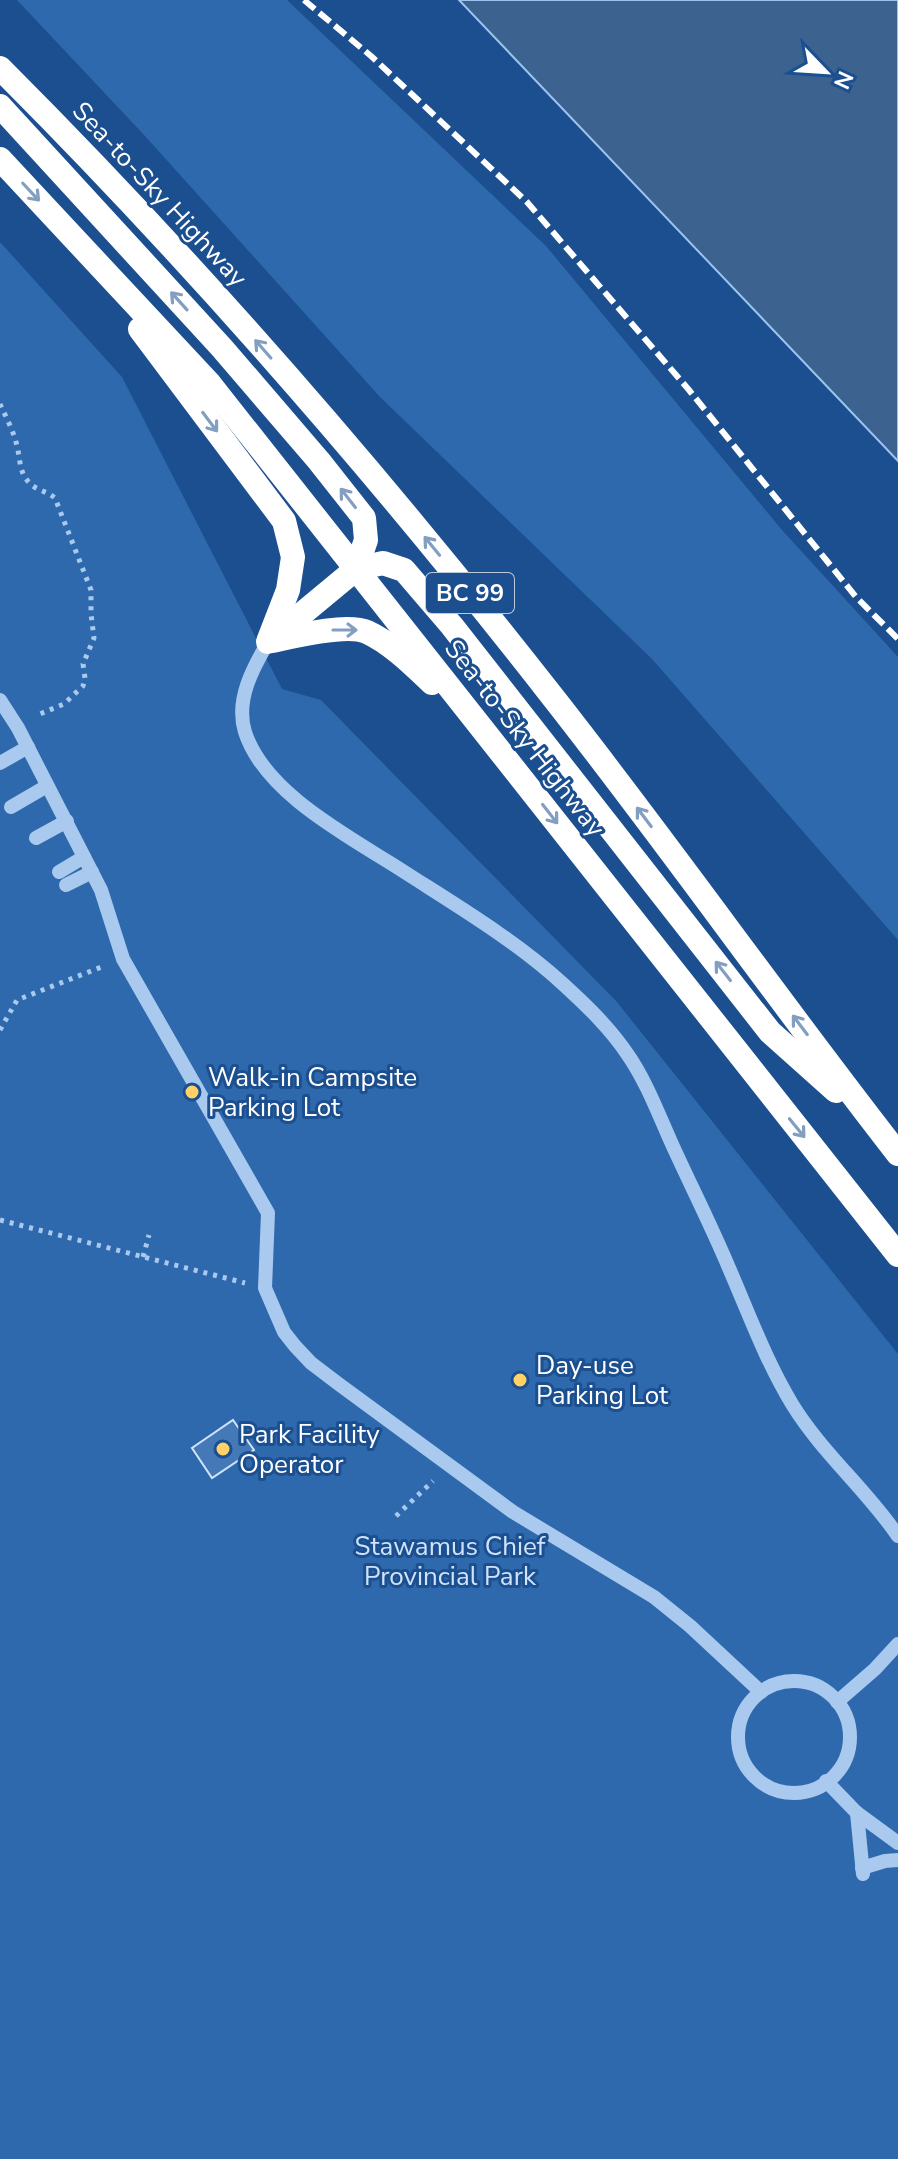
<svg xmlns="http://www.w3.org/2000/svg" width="898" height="2159" font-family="'Nunito Sans',sans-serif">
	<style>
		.green { fill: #2e69ad }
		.water { fill: #3c6290; stroke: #9cc4f0; stroke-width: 2 }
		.building { fill: #4478b7; stroke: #cfe3fa; stroke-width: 2 }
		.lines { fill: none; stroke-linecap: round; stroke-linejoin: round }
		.path { stroke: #a9c9ee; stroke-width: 5; stroke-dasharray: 4 6; stroke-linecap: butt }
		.minor { stroke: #a9c9ee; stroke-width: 14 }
		.highway { stroke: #fff; stroke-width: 24 }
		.rail { stroke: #fff; stroke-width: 6; stroke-dasharray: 14 6; stroke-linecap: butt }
		.oneway { stroke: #829ec1 }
		.poi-dot { fill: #ffd166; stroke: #1b4f8f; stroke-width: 3 }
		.labels { text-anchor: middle; stroke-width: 6; stroke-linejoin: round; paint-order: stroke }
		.shield { fill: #1b4f8f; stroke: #bbcadd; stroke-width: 2 }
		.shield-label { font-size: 24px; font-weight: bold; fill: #fff }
		.street-label { font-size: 26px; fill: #fff; stroke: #1b4f8f }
		.poi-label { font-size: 26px; fill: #fff; stroke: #1b4f8f; text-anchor: start }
		.park-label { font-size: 26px; fill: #cfe3fa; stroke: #1b4f8f }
	</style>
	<rect width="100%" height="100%" fill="#1b4f8f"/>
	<g class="green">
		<path d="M17,0H287L546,246L782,530L898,657V940L652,659L380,397L145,136Z"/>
		<path d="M0,242L122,377L282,689L321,700L617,1002L898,1354V2159H0Z"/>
	</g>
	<path class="water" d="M459,0H898V461Z"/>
	<path class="building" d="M233,1420L254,1450L212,1478L192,1448Z"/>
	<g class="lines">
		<g class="path">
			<path d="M0,404C6,417 14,432 17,446C21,461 18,474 33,486C40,491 48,492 55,498L91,590V614L94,638L83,664L85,678L83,686L64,704L35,716"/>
			<path d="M0,1030L17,1000L104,966"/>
			<path d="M0,1220L245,1283"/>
			<path d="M143,1257L149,1235"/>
			<path d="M396,1516L433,1481"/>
		</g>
		<g class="minor">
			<path d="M268,642C253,668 235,700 245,732C265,795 354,839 406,873C459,907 516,941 563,984C587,1006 610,1028 628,1055C646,1081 658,1113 671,1142C690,1184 711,1225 729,1268C749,1314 766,1361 792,1404C822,1453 866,1489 898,1536"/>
			<path d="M0,700L18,728L101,890L123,959L268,1213L265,1288L284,1332L295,1346L311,1363L340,1385L513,1512L654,1597L690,1626L761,1692"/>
			<path d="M0,763L28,747"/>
			<path d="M11,807L47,786"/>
			<path d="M36,838L67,821"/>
			<path d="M59,872L84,857"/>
			<path d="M66,885L92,872"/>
			<circle cx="794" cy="1737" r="56"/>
			<path d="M837,1702L875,1669L898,1644"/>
			<path d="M826,1781L857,1813"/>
			<path d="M862,1868L885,1861L898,1860"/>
			<path d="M863,1874L857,1813L898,1843"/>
		</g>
		<g class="highway">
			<path d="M0,68C197,265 380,476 552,696C670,846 780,1003 898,1154"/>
			<path d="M0,106L222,348L319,461L364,518L366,540L356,569"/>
			<path d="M0,159L209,383L898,1255"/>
			<path d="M140,329L284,521L293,557L288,590L269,639"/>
			<path d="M272,641C295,636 347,623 367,632C391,643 413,665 432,683"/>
			<path d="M268,642L356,569L383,563L404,570L452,626L770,1032L836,1091"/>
		</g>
		<path class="rail" d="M304,0L371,56L527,202L689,390L856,597L898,639"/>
	</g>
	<defs><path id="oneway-shaft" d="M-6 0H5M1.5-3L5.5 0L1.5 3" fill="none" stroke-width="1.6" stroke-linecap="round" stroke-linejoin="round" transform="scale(2)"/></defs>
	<g class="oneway">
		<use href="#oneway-shaft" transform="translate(31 192) rotate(47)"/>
		<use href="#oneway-shaft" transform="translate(179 301) rotate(-132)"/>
		<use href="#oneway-shaft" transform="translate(263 349) rotate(-131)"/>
		<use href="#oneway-shaft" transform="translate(210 422) rotate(53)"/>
		<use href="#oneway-shaft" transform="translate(348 498) rotate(-128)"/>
		<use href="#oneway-shaft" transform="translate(432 546) rotate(-129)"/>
		<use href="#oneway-shaft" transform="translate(345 630)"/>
		<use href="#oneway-shaft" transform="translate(550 814) rotate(52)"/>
		<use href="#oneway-shaft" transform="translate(644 817) rotate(-127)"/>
		<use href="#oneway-shaft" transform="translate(723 971) rotate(-128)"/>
		<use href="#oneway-shaft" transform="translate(800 1025) rotate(-127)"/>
		<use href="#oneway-shaft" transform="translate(797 1128) rotate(51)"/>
	</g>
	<g class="poi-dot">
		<circle cx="192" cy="1092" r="8"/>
		<circle cx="520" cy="1380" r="8"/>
		<circle cx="223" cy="1449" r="8"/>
	</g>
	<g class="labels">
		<rect class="shield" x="426" y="573" width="88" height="40" rx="6"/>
		<g class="shield-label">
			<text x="470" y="601">BC 99</text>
		</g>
		<g class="street-label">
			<text transform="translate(160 194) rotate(47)" y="9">Sea-to-Sky Highway</text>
			<text transform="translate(525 738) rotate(52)" y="9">Sea-to-Sky Highway</text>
		</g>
		<g class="poi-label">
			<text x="208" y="1086">Walk-in Campsite<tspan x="208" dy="30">Parking Lot</tspan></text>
			<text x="536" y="1374">Day-use<tspan x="536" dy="30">Parking Lot</tspan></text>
			<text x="239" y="1443">Park Facility<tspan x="239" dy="30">Operator</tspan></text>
		</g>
		<g class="park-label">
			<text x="450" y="1555">Stawamus Chief<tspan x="450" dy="30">Provincial Park</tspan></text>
		</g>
	</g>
	<g transform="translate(826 72) rotate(115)" stroke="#1b4f8f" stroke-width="6" paint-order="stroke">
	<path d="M0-6L14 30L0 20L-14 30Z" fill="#ffffff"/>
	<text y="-12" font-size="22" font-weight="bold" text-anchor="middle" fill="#ffffff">N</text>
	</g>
</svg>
